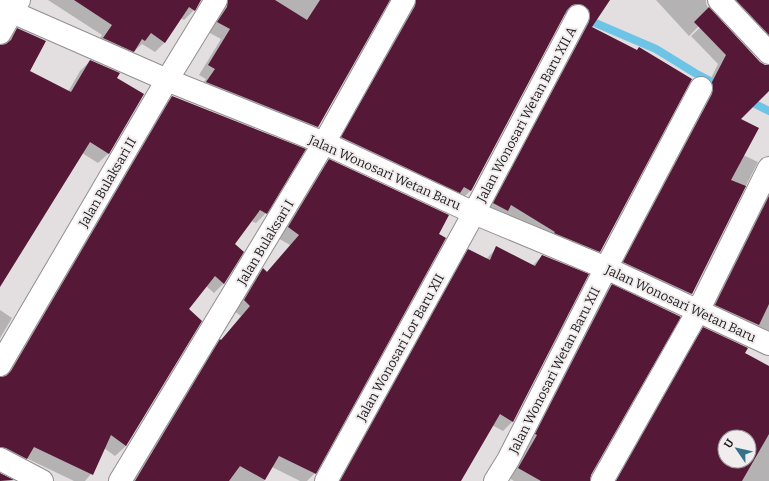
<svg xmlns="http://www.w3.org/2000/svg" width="769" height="481" font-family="Bitter,serif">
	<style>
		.shadow { fill: #0003; fill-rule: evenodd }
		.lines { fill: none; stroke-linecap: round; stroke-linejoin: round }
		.stream { stroke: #6ec4e6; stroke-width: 8 }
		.building { fill: #551837; fill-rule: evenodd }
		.minor-casing { stroke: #938f91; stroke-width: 24 }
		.minor { stroke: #fff; stroke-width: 22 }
		.labels { text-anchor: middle; stroke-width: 4; stroke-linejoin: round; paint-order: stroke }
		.street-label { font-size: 13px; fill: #1e1c1d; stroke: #f1ecee }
	</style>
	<rect width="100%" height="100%" fill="#e3dfe0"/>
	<g class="shadow">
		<path d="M48,0H200L194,10L184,20L180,18L165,42L155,52L142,44L123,61L94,49L102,35Z"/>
		<path d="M213,0H389L318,127L308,137L197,92L206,79L199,75L221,39L208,32Z"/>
		<path d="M401,0H602L591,27L599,251L589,261L484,213L573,14H564L471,190L461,200L332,148Z"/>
		<path d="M656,0H706V4L709,9L759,62L766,66H769V90L739,119L743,155L758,162L692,292L684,301L616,271L718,64L691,36L703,25L702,23L689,36Z"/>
		<path d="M720,0H769V52Z"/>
		<path d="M18,29L29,71L68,92L80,71L90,61L116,78L109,153L98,163L82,153L0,285V46L4,45L7,39Z"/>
		<path d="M173,97L266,213L256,223L251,221L233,244L224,283L214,293L206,286L188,309L200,322L126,446L115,456L104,448L91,474L85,481H74L26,458L16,469L0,457V378L4,377L162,107Z"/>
		<path d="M329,160L445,238L315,473L307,481H300L272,467L264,481H132L210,350L221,341L241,316L234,311L253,280L263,270L266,273L290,245L278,238L319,170Z"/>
		<path d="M769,185V339L706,313Z"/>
		<path d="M497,248L532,266L542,256L513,421L503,431L492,425L459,481H337L459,260L469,250L486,259Z"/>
		<path d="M612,286L589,481H514L509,478L602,295Z"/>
		<path d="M0,310L12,318L0,338Z"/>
		<path d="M701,332L769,367V481H613L691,342ZM725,437H749V461H725Z"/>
	</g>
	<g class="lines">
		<g class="stream">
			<path d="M547,0L565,10L656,49L695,73L720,86"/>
			<path d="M747,100L769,111"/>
		</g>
	</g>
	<g class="building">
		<path d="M74,0H201L195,11L189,7L165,43L151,33L145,41L142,39L134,52L103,38L112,25Z"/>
		<path d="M228,0H275L307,20L320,0H390L318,127L206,82L215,69L208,65L230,29L217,22L227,7Z"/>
		<path d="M416,0H610L592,27L637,50L639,47L692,79L600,252L554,233L555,232L511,205L508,211L493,203L589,22L590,16L589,10L583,5L577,4L572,5L567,10L471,191L464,187L460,193L341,137L415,6Z"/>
		<path d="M736,0H769V35Z"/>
		<path d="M709,7L760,62L765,65H769V91L741,119L759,128L731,180L746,186L692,294L623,262L712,94L713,88L712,82L726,55L694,22Z"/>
		<path d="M17,28L46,41L30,71L71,92L90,60L120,73L117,78L144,94L109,154L90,142L0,287V45L6,44L11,40Z"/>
		<path d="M172,96L306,149L267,214L260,210L235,244L244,252L224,284L215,276L189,309L202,321L126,446L111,435L93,475L34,447L27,459L6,448L0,447V377L6,376L11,371Z"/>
		<path d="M329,159L449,215L439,234L446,238L316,474L279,456L265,480L240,466L229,481H135L220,339L221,340L250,306L244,300L263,268L267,272L299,235L288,227Z"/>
		<path d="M769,196V304L759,325L715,305Z"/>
		<path d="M496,246L535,266L542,255L589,274L513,422L500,414L461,481H340L468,249L490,260Z"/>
		<path d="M612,284L681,317L591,475L590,481H541L518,468L537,435L535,434Z"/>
		<path d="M703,327L748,348L745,353L769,366V434L742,481H616ZM725,437H749V461H725Z"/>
		<path d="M0,473L14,480L0,481Z"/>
	</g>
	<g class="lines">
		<defs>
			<g id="minor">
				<path d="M719,0L769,53"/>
				<path d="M0,3L12,12L167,80L324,143L474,213L606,268L769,344"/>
				<path d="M0,33L19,0"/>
				<path d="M0,365L167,80L216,0"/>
				<path d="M0,459L42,481"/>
				<path d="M120,481L324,143L404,0"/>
				<path d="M326,481L474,213L578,16"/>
				<path d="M495,481L508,460L606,268L701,88"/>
				<path d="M602,481L698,311L769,168"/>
			</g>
		</defs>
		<use href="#minor" class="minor-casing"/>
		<use href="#minor" class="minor"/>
	</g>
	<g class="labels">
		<g class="street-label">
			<text transform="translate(526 114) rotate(-62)" y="5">Jalan Wonosari Wetan Baru XII A</text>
			<text transform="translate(385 172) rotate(24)" y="5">Jalan Wonosari Wetan Baru</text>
			<text transform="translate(107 182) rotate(-60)" y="5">Jalan Bulaksari II</text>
			<text transform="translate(265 242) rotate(-59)" y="5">Jalan Bulaksari I</text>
			<text transform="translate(681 303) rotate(25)" y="5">Jalan Wonosari Wetan Baru</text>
			<text transform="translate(400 347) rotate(-61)" y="5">Jalan Wonosari Lor Baru XII</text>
			<text transform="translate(554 370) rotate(-63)" y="5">Jalan Wonosari Wetan Baru XII</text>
		</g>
	</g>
	<g transform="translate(737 449) rotate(304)"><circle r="19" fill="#f1ecee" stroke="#9d999a"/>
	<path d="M0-3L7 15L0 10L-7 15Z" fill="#357188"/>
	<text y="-6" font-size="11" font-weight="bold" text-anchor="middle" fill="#1e1c1d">U</text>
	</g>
</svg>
